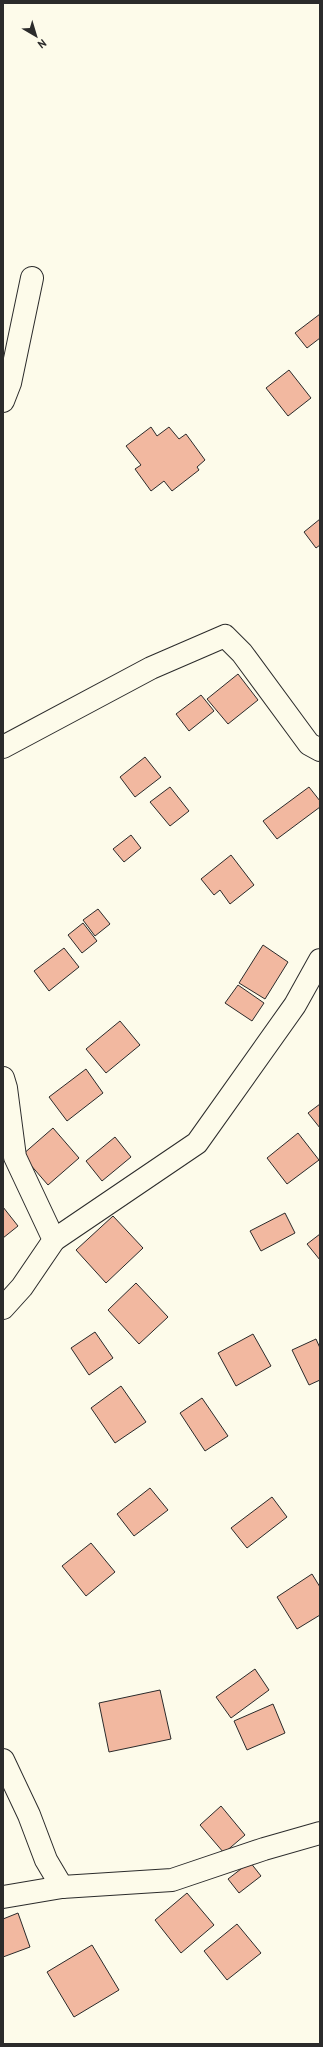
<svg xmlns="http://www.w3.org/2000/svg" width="323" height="2047" font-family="'PT Sans',sans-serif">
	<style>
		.building { fill: #f2b8a0; stroke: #2b2b2b }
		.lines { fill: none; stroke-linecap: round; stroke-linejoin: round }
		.minor-casing { stroke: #2b2b2b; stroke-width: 24 }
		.minor { stroke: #fdfbea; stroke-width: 22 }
	</style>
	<rect width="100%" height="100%" fill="#fdfbea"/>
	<g class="building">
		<path d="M320,314V338L307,348L295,333Z"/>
		<path d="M289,370L311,398L288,416L266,388Z"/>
		<path d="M151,427L157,436L169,427L179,439L186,434L205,460L197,467L199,470L172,491L164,481L151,491L135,469L141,465L126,446Z"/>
		<path d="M320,519V545L316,548L304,532Z"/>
		<path d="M238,674L258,700L228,724L207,699Z"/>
		<path d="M201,695L214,711L189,731L176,714Z"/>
		<path d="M145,757L161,777L135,797L120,777Z"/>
		<path d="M170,787L189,811L170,826L150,802Z"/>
		<path d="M309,787L320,801V807L277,839L263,821Z"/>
		<path d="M131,835L141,848L124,862L113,849Z"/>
		<path d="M231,855L254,885L230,904L220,890L214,895L201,879Z"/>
		<path d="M98,909L110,924L95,936L83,920Z"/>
		<path d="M83,923L97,941L82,953L68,935Z"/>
		<path d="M263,945L288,962L265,999L239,983Z"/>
		<path d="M64,948L79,967L49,991L34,971Z"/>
		<path d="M238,985L264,1003L252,1021L225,1003Z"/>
		<path d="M120,1021L140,1045L106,1073L86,1049Z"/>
		<path d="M86,1069L103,1093L67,1121L49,1097Z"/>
		<path d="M320,1104V1128L308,1113Z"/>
		<path d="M53,1128L79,1158L48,1185L22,1155Z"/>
		<path d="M298,1133L319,1160L287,1184L267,1158Z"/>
		<path d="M115,1137L131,1157L102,1181L86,1161Z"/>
		<path d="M3,1207L18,1226L3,1238Z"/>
		<path d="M285,1213L295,1233L261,1251L250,1231Z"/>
		<path d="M113,1216L143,1248L106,1283L76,1250Z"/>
		<path d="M320,1234V1260L307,1244Z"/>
		<path d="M136,1283L168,1317L139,1344L108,1310Z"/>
		<path d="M95,1332L113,1358L89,1375L71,1348Z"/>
		<path d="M253,1334L271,1366L236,1386L218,1353Z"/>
		<path d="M316,1339L320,1348V1380L309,1385L292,1350Z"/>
		<path d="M121,1386L146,1422L115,1443L91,1408Z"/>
		<path d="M202,1398L228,1436L205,1451L180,1413Z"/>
		<path d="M150,1488L168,1510L134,1536L117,1514Z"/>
		<path d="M272,1497L287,1517L247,1548L231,1528Z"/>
		<path d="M91,1543L115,1572L86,1596L62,1566Z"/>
		<path d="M312,1574L320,1587V1615L297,1629L277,1597Z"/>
		<path d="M255,1669L269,1690L231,1718L216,1697Z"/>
		<path d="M160,1690L171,1739L109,1752L99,1703Z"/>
		<path d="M273,1704L285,1733L247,1750L234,1721Z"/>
		<path d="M221,1806L245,1835L224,1853L200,1825Z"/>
		<path d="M250,1862L261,1876L239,1893L228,1879Z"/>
		<path d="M187,1893L214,1925L181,1953L155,1920Z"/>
		<path d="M18,1913L30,1947L3,1957V1919Z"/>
		<path d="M237,1924L261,1953L227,1980L204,1951Z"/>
		<path d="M92,1945L119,1990L74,2017L47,1972Z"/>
	</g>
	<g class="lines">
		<defs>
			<g id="minor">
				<path d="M3,401L10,383L32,278"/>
				<path d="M3,747L151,668L225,636L242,653L309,744L320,750"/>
				<path d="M3,1078L6,1088L15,1157L54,1240L22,1287L3,1308"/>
				<path d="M54,1240L197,1143L295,1005L320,960"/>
				<path d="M3,1760L29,1815L46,1860L62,1887"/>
				<path d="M3,1897L62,1887L172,1880L264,1849L320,1833"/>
			</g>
		</defs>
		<use href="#minor" class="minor-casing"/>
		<use href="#minor" class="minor"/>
	</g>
	<rect width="323" height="2047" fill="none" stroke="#2b2b2b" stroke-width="8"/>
	<g transform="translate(36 36) rotate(142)" stroke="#fdfbea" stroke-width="3" paint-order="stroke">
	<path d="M0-3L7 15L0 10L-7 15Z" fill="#2b2b2b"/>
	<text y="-6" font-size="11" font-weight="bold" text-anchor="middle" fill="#2b2b2b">N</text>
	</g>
</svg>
